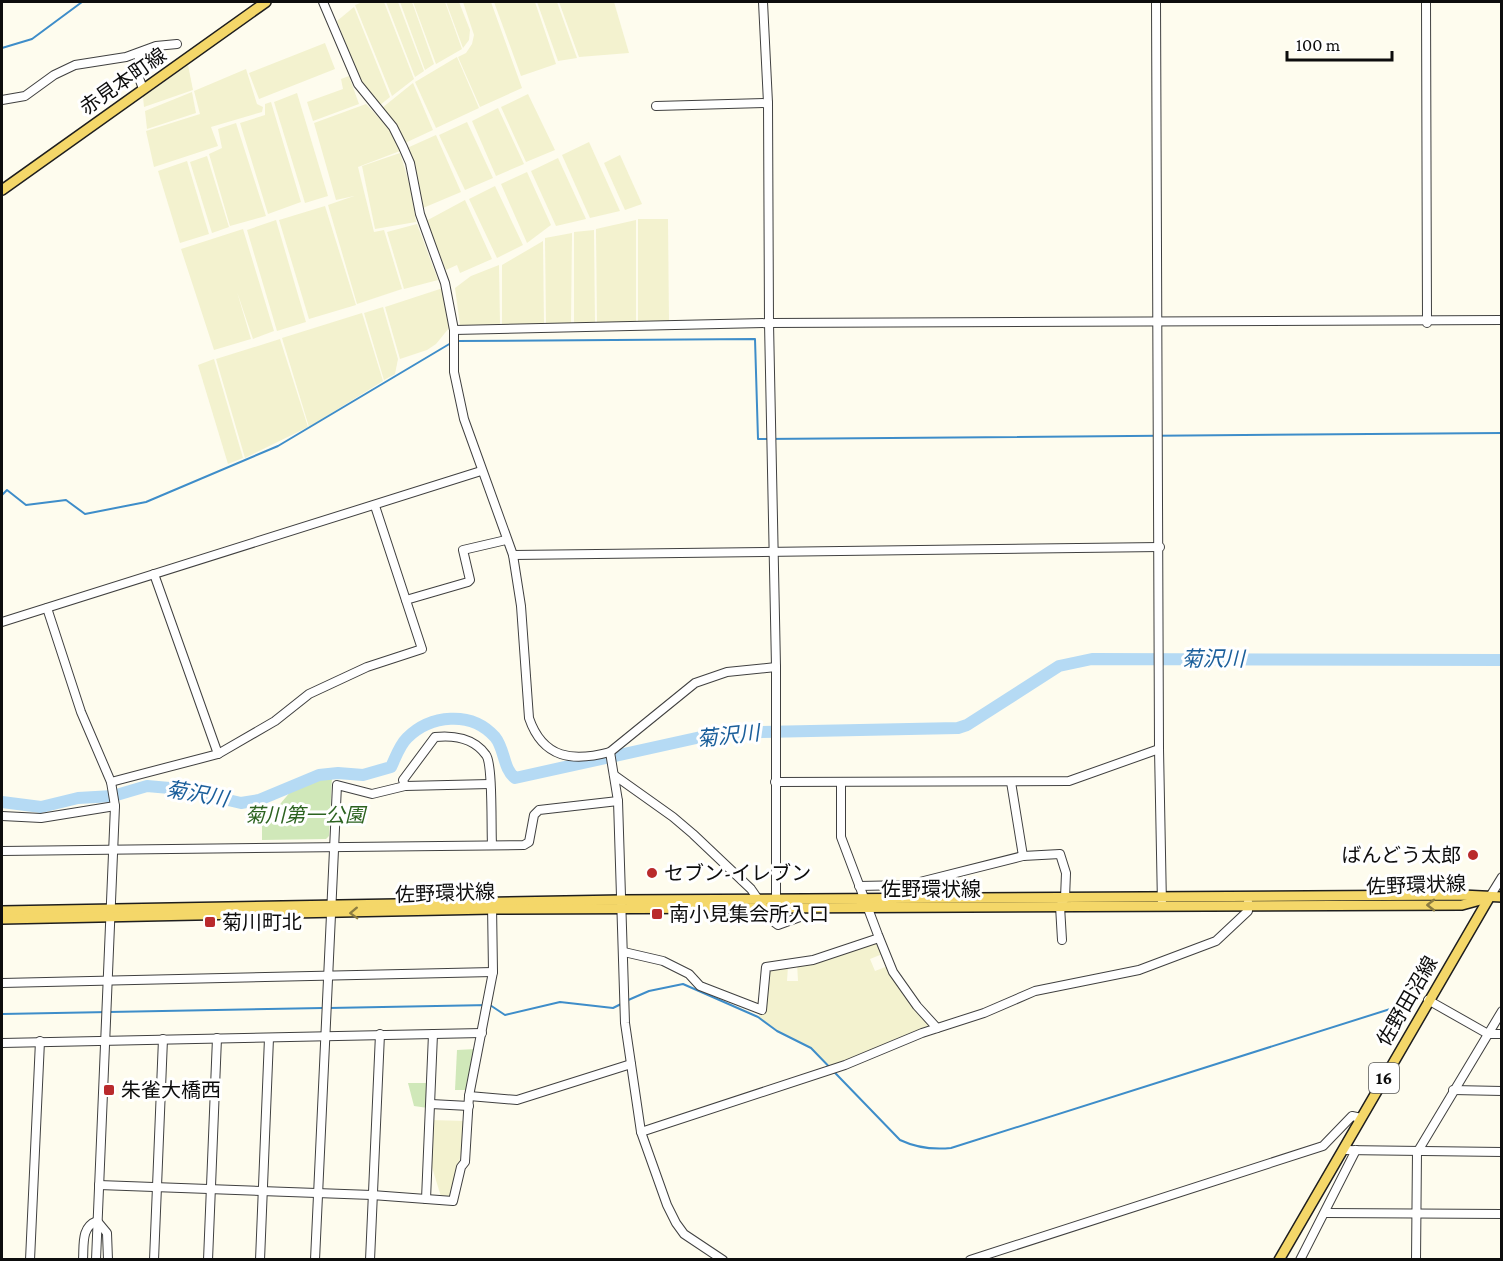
<svg xmlns="http://www.w3.org/2000/svg" width="1503" height="1261" font-family="'Crimson Pro','Noto Sans JP',serif">
	<style>
		.farmland { fill: #f3f2cf }
		.green { fill: #d0e8b9 }
		.lines { fill: none; stroke-linecap: round; stroke-linejoin: round }
		.stream { stroke: #3e8dc9; stroke-width: 2 }
		.river { stroke: #b5daf4; stroke-width: 12 }
		.minor-casing { stroke: #404040; stroke-width: 10 }
		.major-casing { stroke: #1e1e1e; stroke-width: 12 }
		.minor { stroke: #fff; stroke-width: 8 }
		.major { stroke: #f4d769; stroke-width: 9 }
		.oneway { stroke: #8c7c40 }
		.poi-dot { fill: #b92a2c; stroke: #fff; stroke-width: 2 }
		.labels { text-anchor: middle; stroke-width: 6; stroke-linejoin: round; paint-order: stroke }
		.shield { fill: #fff; stroke: #565656; stroke-width: 1.5 }
		.shield-label { font-size: 18px; font-weight: bold; fill: #0d0d0d }
		.street-label { font-size: 20px; fill: #0d0d0d; stroke: #fff }
		.park-label { font-size: 20px; font-style: italic; fill: #2c6320; stroke: #fff }
		.poi-label { font-size: 20px; fill: #0d0d0d; stroke: #fff; text-anchor: start }
		.water-label { font-size: 21px; font-style: italic; fill: #1b5f9b; stroke: #fff }
	</style>
	<rect width="100%" height="100%" fill="#fefcee"/>
	<g class="farmland">
		<path d="M363,2H384L414,79L392,96L355,5Z"/>
		<path d="M386,2H398L424,71L415,77Z"/>
		<path d="M400,2H412L434,64L425,70Z"/>
		<path d="M413,2H445L462,49L436,64Z"/>
		<path d="M446,2H459L470,30L469,40L463,48Z"/>
		<path d="M463,2H491L522,88L480,107L458,57L466,53L472,44L474,35Z"/>
		<path d="M494,2H535L556,64L521,76Z"/>
		<path d="M537,2H557L577,58L558,61Z"/>
		<path d="M559,2H614L629,53L579,57Z"/>
		<path d="M354,7L390,97L380,105L370,96L357,73L337,21Z"/>
		<path d="M325,43L335,69L259,99L249,73Z"/>
		<path d="M457,57L479,108L436,128L415,82Z"/>
		<path d="M188,65L193,90L144,107L143,97Z"/>
		<path d="M246,69L257,104L263,107L262,112L211,127L218,146L154,167L146,131L200,114L194,91Z"/>
		<path d="M349,76L359,104L313,121L307,102L343,89L341,79Z"/>
		<path d="M413,83L433,130L405,143L382,108Z"/>
		<path d="M192,92L196,113L147,129L145,111Z"/>
		<path d="M297,93L328,196L305,203L274,102Z"/>
		<path d="M528,94L555,150L526,162L501,107Z"/>
		<path d="M271,102L301,202L268,214L240,123L265,115V104Z"/>
		<path d="M366,104L390,130L400,151L358,167L374,232L384,230L402,289L357,304L328,205L354,196L336,200L314,123Z"/>
		<path d="M498,108L524,164L496,176L472,121Z"/>
		<path d="M467,122L493,178L465,190L439,135Z"/>
		<path d="M236,123L266,216L230,226L209,154L222,148L218,129Z"/>
		<path d="M436,135L461,192L423,208L416,171L407,148Z"/>
		<path d="M589,142L620,211L590,218L562,155Z"/>
		<path d="M400,153L411,189L416,222L375,229L362,166Z"/>
		<path d="M620,155L642,204L625,210L604,163Z"/>
		<path d="M207,156L229,227L212,233L190,162Z"/>
		<path d="M558,158L586,219L556,226L531,171Z"/>
		<path d="M187,161L209,234L180,243L158,171Z"/>
		<path d="M527,172L551,225L527,243L501,184Z"/>
		<path d="M495,186L523,245L497,258L469,199Z"/>
		<path d="M465,200L492,259L460,273L457,265L446,270L426,221Z"/>
		<path d="M325,206L356,305L309,319L279,220Z"/>
		<path d="M638,219H668L669,322H638Z"/>
		<path d="M276,220L306,322L277,331L247,230Z"/>
		<path d="M636,220V324H597L596,229Z"/>
		<path d="M417,224L438,280L404,289L387,232Z"/>
		<path d="M243,229L274,331L253,339L237,292L251,339L214,350L181,249Z"/>
		<path d="M594,230L595,324H574V232Z"/>
		<path d="M572,233L571,324L546,325L545,238Z"/>
		<path d="M543,241L544,326L502,325V265Z"/>
		<path d="M499,265L500,325H460L455,288L471,276Z"/>
		<path d="M443,288L448,305L449,328L436,344L427,350L400,359L385,307Z"/>
		<path d="M383,307L398,359L395,374L384,380L364,313Z"/>
		<path d="M362,313L383,381L309,427L282,338Z"/>
		<path d="M280,339L308,427L245,458L216,359Z"/>
		<path d="M214,359L243,458L228,464L198,365Z"/>
		<path d="M879,938L885,953L870,959L875,971L888,966L926,1017L930,1030L833,1069L811,1048L777,1031L758,1017L762,1010L766,967H788L787,981H798L797,963Z"/>
		<path d="M430,1120L466,1121L453,1201L442,1200L428,1154Z"/>
	</g>
	<g class="green">
		<path d="M332,777L329,836L326,839L262,840V817L269,818C291,792 295,778 332,777Z"/>
		<path d="M476,1049L468,1090H455L457,1050Z"/>
		<path d="M408,1083H429L428,1108L414,1106Z"/>
	</g>
	<g class="lines">
		<g class="stream">
			<path d="M2,48L32,39L82,2"/>
			<path d="M456,341L755,339L758,439L1502,433"/>
			<path d="M2,495L7,490L26,505L66,500L85,514L146,502L278,446L451,343"/>
			<path d="M626,1001L649,991L683,984L758,1017L777,1031L811,1048L900,1140C917,1148 932,1150 951,1148L1406,1004"/>
			<path d="M329,1008L490,1005L505,1015L560,1002L613,1008L621,1004"/>
			<path d="M2,1014L323,1008"/>
		</g>
		<path class="river" d="M2,802L41,807L78,798L113,796L147,786L181,789L241,803L259,800L319,775L338,773L363,775L391,767C396,757 399,746 407,738C430,715 471,710 495,737C505,749 503,769 515,778L719,733L958,728L967,725L1059,666L1092,659L1502,660"/>
		<defs>
			<g id="minor">
				<path d="M323,2L358,84L393,127L403,147L410,163L420,214L445,283L454,330V372L464,419L513,555L521,606L529,718C543,759 573,762 610,752L695,683L727,672L776,667"/>
				<path d="M763,2L768,103L769,323L776,667V904"/>
				<path d="M1156,2L1159,749L1162,905"/>
				<path d="M1426,2L1427,323"/>
				<path d="M139,53L138,75L143,89"/>
				<path d="M2,100L25,96L54,75L75,65L126,57L156,46L177,44"/>
				<path d="M656,106L768,103"/>
				<path d="M454,330L769,323L1502,320"/>
				<path d="M513,555L1160,547"/>
				<path d="M154,574L218,754"/>
				<path d="M406,600L468,582L470,580L463,550L506,540"/>
				<path d="M47,608L81,712L111,782L115,806L96,1260"/>
				<path d="M2,622L481,471"/>
				<path d="M610,752L618,801L625,1023L641,1132L667,1205L676,1223L684,1234L723,1260"/>
				<path d="M614,775L673,817L693,834L751,889L774,922L778,925L800,917"/>
				<path d="M111,782L218,754L275,721L309,694L367,667L422,649L375,506"/>
				<path d="M775,782L1069,781L1159,749"/>
				<path d="M841,782V837L878,935L893,972L917,1006L937,1028"/>
				<path d="M1011,782L1023,856"/>
				<path d="M405,786L403,780L435,737C453,735 474,738 486,755C493,764 491,829 492,844"/>
				<path d="M2,816L41,818L115,806"/>
				<path d="M2,851L524,845L529,842L534,815L539,810L618,801"/>
				<path d="M859,886L908,885L1023,856L1060,854L1066,873L1065,898L1060,906L1062,940"/>
				<path d="M1489,898L1502,877"/>
				<path d="M624,952L663,961L689,974L700,986L762,1010L766,967L813,960L879,938"/>
				<path d="M2,983L493,972"/>
				<path d="M1428,1000L1488,1034H1502"/>
				<path d="M2,1043L482,1033"/>
				<path d="M1453,1090L1502,1091"/>
				<path d="M469,1096L517,1100L631,1064"/>
				<path d="M431,1104L469,1106"/>
				<path d="M641,1132L845,1065L922,1033L984,1013L1035,991L1139,970L1216,941L1248,911V902"/>
				<path d="M1343,1150L1502,1152"/>
				<path d="M1418,1151L1502,1011"/>
				<path d="M99,1185L372,1195L453,1201L461,1167L465,1162L469,1096L493,972L492,905"/>
				<path d="M426,1199L433,1034"/>
				<path d="M1326,1213L1502,1214"/>
				<path d="M30,1260L40,1041"/>
				<path d="M83,1260C84,1244 81,1227 97,1221L107,1233L108,1260"/>
				<path d="M154,1260L163,1039"/>
				<path d="M208,1260L217,1038"/>
				<path d="M260,1260L269,1038"/>
				<path d="M315,1260L337,785L372,794L405,786L490,784"/>
				<path d="M370,1260L380,1034"/>
				<path d="M970,1260L1323,1146L1352,1116L1361,1118"/>
				<path d="M1300,1260L1356,1150"/>
				<path d="M1416,1260L1417,1151"/>
			</g>
			<g id="major">
				<path d="M2,190L266,2"/>
				<path d="M2,911L622,900L1462,895L1502,897"/>
				<path d="M2,919L492,909L1462,905L1484,899"/>
				<path d="M1279,1260L1489,898"/>
			</g>
		</defs>
		<use href="#minor" class="minor-casing"/>
		<use href="#major" class="major-casing"/>
		<use href="#minor" class="minor"/>
		<use href="#major" class="major"/>
	</g>
	<defs><path id="oneway-chevron" d="M-2-3.5L2.5 0L-2 3.5" fill="none" stroke-width="1.6" stroke-linecap="round" stroke-linejoin="round" transform="scale(1.5)"/></defs>
	<g class="oneway">
		<use href="#oneway-chevron" transform="translate(1431 905) rotate(180)"/>
		<use href="#oneway-chevron" transform="translate(354 913) rotate(178)"/>
	</g>
	<g class="poi-dot">
		<circle cx="1473" cy="855" r="6"/>
		<circle cx="652" cy="873" r="6"/>
		<rect x="651" y="908" width="12" height="12" rx="3"/>
		<rect x="204" y="916" width="12" height="12" rx="3"/>
		<rect x="103" y="1084" width="12" height="12" rx="3"/>
	</g>
	<g class="labels">
		<rect class="shield" x="1369" y="1063" width="30" height="30" rx="4.5"/>
		<g class="shield-label">
			<text x="1384" y="1084">16</text>
		</g>
		<g class="street-label">
			<text transform="translate(123 81) rotate(-35)" y="7">赤見本町線</text>
			<text transform="translate(1416 885) rotate(-2)" y="7">佐野環状線</text>
			<text x="931" y="896">佐野環状線</text>
			<text transform="translate(445 893) rotate(-2)" y="7">佐野環状線</text>
			<text transform="translate(1407 1001) rotate(-60)" y="7">佐野田沼線</text>
		</g>
		<g class="park-label">
			<text x="305" y="822">菊川第一公園</text>
		</g>
		<g class="poi-label">
			<text x="1461" y="862" text-anchor="end">ばんどう太郎</text>
			<text x="664" y="880">セブン-イレブン</text>
			<text x="669" y="921">南小見集会所入口</text>
			<text x="222" y="929">菊川町北</text>
			<text x="121" y="1097">朱雀大橋西</text>
		</g>
		<g class="water-label">
			<text x="1213" y="666">菊沢川</text>
			<text transform="translate(728 736) rotate(-6)" y="7">菊沢川</text>
			<text transform="translate(197 794) rotate(10)" y="7">菊沢川</text>
		</g>
	</g>
	<rect width="1503" height="1261" fill="none" stroke="#0d0d0d" stroke-width="6"/>
	<path d="M1287 51v9h105v-9" fill="none" stroke="#0d0d0d" stroke-width="3"/>
	<text x="1296" y="51" font-size="18" fill="#0d0d0d" stroke="#ffffff" stroke-width="4.5" paint-order="stroke">100 m</text>
</svg>
